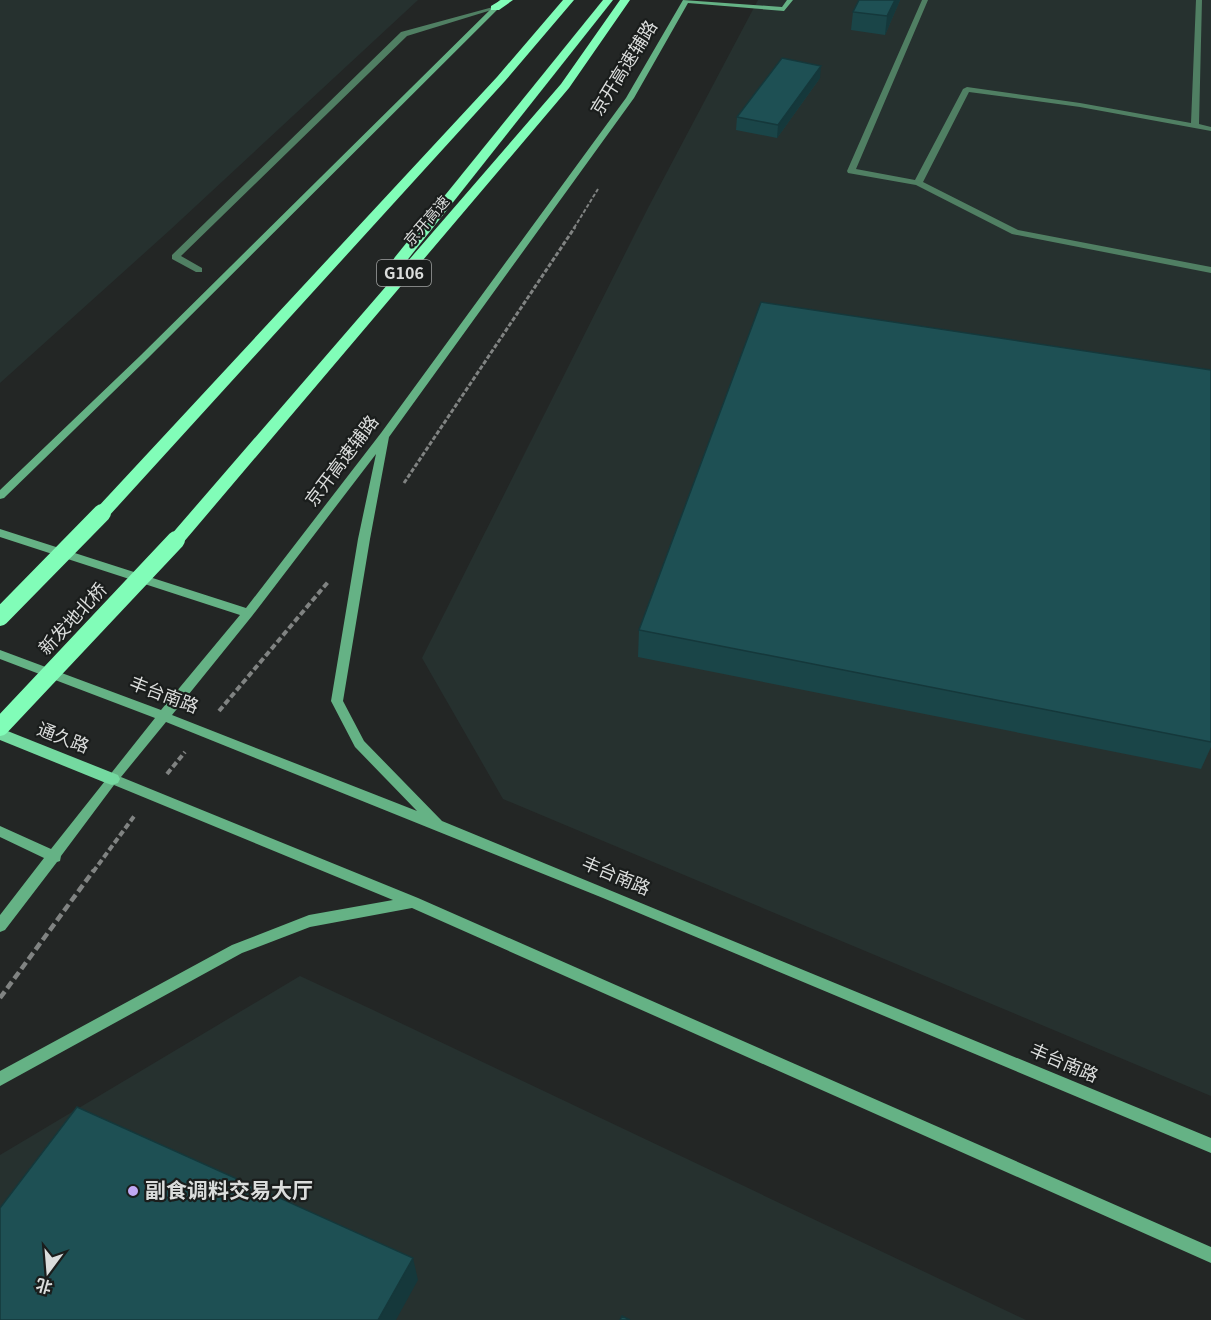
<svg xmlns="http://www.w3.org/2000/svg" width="1211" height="1320" font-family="Georgia,'Noto Sans SC',serif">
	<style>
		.built { fill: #26312f }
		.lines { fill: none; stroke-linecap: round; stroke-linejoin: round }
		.path-far3 { stroke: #808382; stroke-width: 2; stroke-dasharray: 4 2; stroke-linecap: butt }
		.path-far2 { stroke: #808382; stroke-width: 3; stroke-dasharray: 4.5 2; stroke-linecap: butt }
		.path-far1 { stroke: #808382; stroke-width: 4; stroke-dasharray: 6 3; stroke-linecap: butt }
		.path { stroke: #808382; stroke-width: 4.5; stroke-dasharray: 8 4; stroke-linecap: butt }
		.lane { fill: #507f63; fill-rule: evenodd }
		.secondary { fill: #65b285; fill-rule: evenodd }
		.primary { fill: #74d9a0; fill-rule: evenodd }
		.highway { fill: #81fdb8; fill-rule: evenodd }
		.highway-bridge { stroke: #81fdb8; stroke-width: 18 }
		.wall { fill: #1a4548 }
		.shaded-wall { fill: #15383b }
		.building { fill: #1e5054; stroke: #15383b; stroke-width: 1.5 }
		.poi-dot { fill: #c0a8f3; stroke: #1a1d1c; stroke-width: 2 }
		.labels { text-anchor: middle; stroke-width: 4.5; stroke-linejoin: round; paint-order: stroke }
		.far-street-label { font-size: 15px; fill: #dbdddc; stroke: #1a1d1c }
		.shield { fill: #1a1d1c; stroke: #a1a3a2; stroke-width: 1.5 }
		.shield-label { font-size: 16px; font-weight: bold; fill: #dbdddc }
		.street-label { font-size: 18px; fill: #dbdddc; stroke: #1a1d1c }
		.near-poi-label { font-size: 21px; font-weight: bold; fill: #dbdddc; stroke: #1a1d1c; text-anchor: start }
	</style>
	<rect width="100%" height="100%" fill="#232625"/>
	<g class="built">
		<path d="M0,0H418L170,230L0,383Z"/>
		<path d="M758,0H1211V1096L503,799L422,658L648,208Z"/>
		<path d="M300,976L371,1009L1026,1320H0V1155Z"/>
	</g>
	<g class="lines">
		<path class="path-far3" d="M574,228L598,189"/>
		<path class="path-far2" d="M404,483L575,227"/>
		<g class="path-far1">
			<path d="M219,711L328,582"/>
			<path d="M167,774L185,752"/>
			<path d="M93,872L135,815"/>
		</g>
		<path class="path" d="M0,998L94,870"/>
		<g class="lane">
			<path d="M922,0H928L856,169L915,180L963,89L967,87L1080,103L1191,123L1196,0H1202L1199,124L1211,127V131L1080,107L969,92L923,182L1018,230L1211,267V273L1012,234L916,185L848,173L847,171Z"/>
			<path d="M493,7L498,8L407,36L181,256L202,268V272H196L172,259V255L401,32Z"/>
		</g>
		<g class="secondary">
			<path d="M500,0H507L146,360L4,498L0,499V490L140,356Z"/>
			<path d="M683,0L782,7L787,0H793L784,11L688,3L634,98L389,437L370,539L343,701L364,741L442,821L1211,1138V1153L603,898L166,722L121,777L418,898L1211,1247V1263L412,908L310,927L242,953L0,1086V1071L232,945L309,915L393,900L114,785L61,856L60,861L57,862L5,930L0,932V915L44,858L0,837V826L51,849L155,718L0,659V650L161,710L240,615L0,537V529L246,608L381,433L626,98ZM376,454L358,539L331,701L355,747L417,811L172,715L252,616Z"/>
		</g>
		<path class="primary" d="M0,728L118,775L120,779L118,783L112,785L106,783L0,740Z"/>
		<g class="highway">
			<path d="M501,0H513L499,10H491V6Z"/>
			<path d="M563,0H574L505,81L108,517H96L94,513L96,509L497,77Z"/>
			<path d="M603,0H613L405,263H395L393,260L395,257Z"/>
			<path d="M620,0H630L569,88L182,544H170L168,540L170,536L561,84Z"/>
		</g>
		<g class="highway-bridge">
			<path d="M0,617L102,513"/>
			<path d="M0,727L176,540"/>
		</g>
	</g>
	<g class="wall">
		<path d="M900,0L885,35L851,30L853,12Z"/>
		<path d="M820,78L777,138L736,130L737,117Z"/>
		<path d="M1211,370V747L1201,769L638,657L639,630Z"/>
	</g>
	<g class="shaded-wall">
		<path d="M895,0H900L885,35L887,16Z"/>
		<path d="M821,66L820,78L777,138L778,125Z"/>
		<path d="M413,1258L418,1280L396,1320H378Z"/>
	</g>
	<g class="building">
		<path d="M859,0H895L887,16L853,12Z"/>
		<path d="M782,58L821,66L778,125L737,117Z"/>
		<path d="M761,302L1211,370V742L639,630Z"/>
		<path d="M77,1107L413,1258L378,1320H0V1208Z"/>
		<path d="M622,1316L630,1320H620Z"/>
	</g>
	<circle class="poi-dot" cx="133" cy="1191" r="6"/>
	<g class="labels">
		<g class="far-street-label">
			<text transform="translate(427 221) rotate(-49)" y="5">京开高速</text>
		</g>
		<rect class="shield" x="377" y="260" width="54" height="26" rx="4.5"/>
		<g class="shield-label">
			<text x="404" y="279">G106</text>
		</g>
		<g class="street-label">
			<text transform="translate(624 68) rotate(-58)" y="6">京开高速辅路</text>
			<text transform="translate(342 461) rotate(-53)" y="6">京开高速辅路</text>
			<text transform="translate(73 619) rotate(-47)" y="6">新发地北桥</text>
			<text transform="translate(164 695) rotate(21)" y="6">丰台南路</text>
			<text transform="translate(63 738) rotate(21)" y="6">通久路</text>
			<text transform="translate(616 876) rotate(23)" y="6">丰台南路</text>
			<text transform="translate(1064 1063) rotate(23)" y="6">丰台南路</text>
		</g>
		<g class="near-poi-label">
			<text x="145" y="1198">副食调料交易大厅</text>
		</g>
	</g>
	<g transform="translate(48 1272) rotate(196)" stroke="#1a1d1c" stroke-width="4.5" paint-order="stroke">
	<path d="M0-4.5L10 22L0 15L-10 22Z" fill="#dbdddc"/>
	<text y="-9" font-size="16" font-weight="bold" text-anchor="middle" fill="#dbdddc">北</text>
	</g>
</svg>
